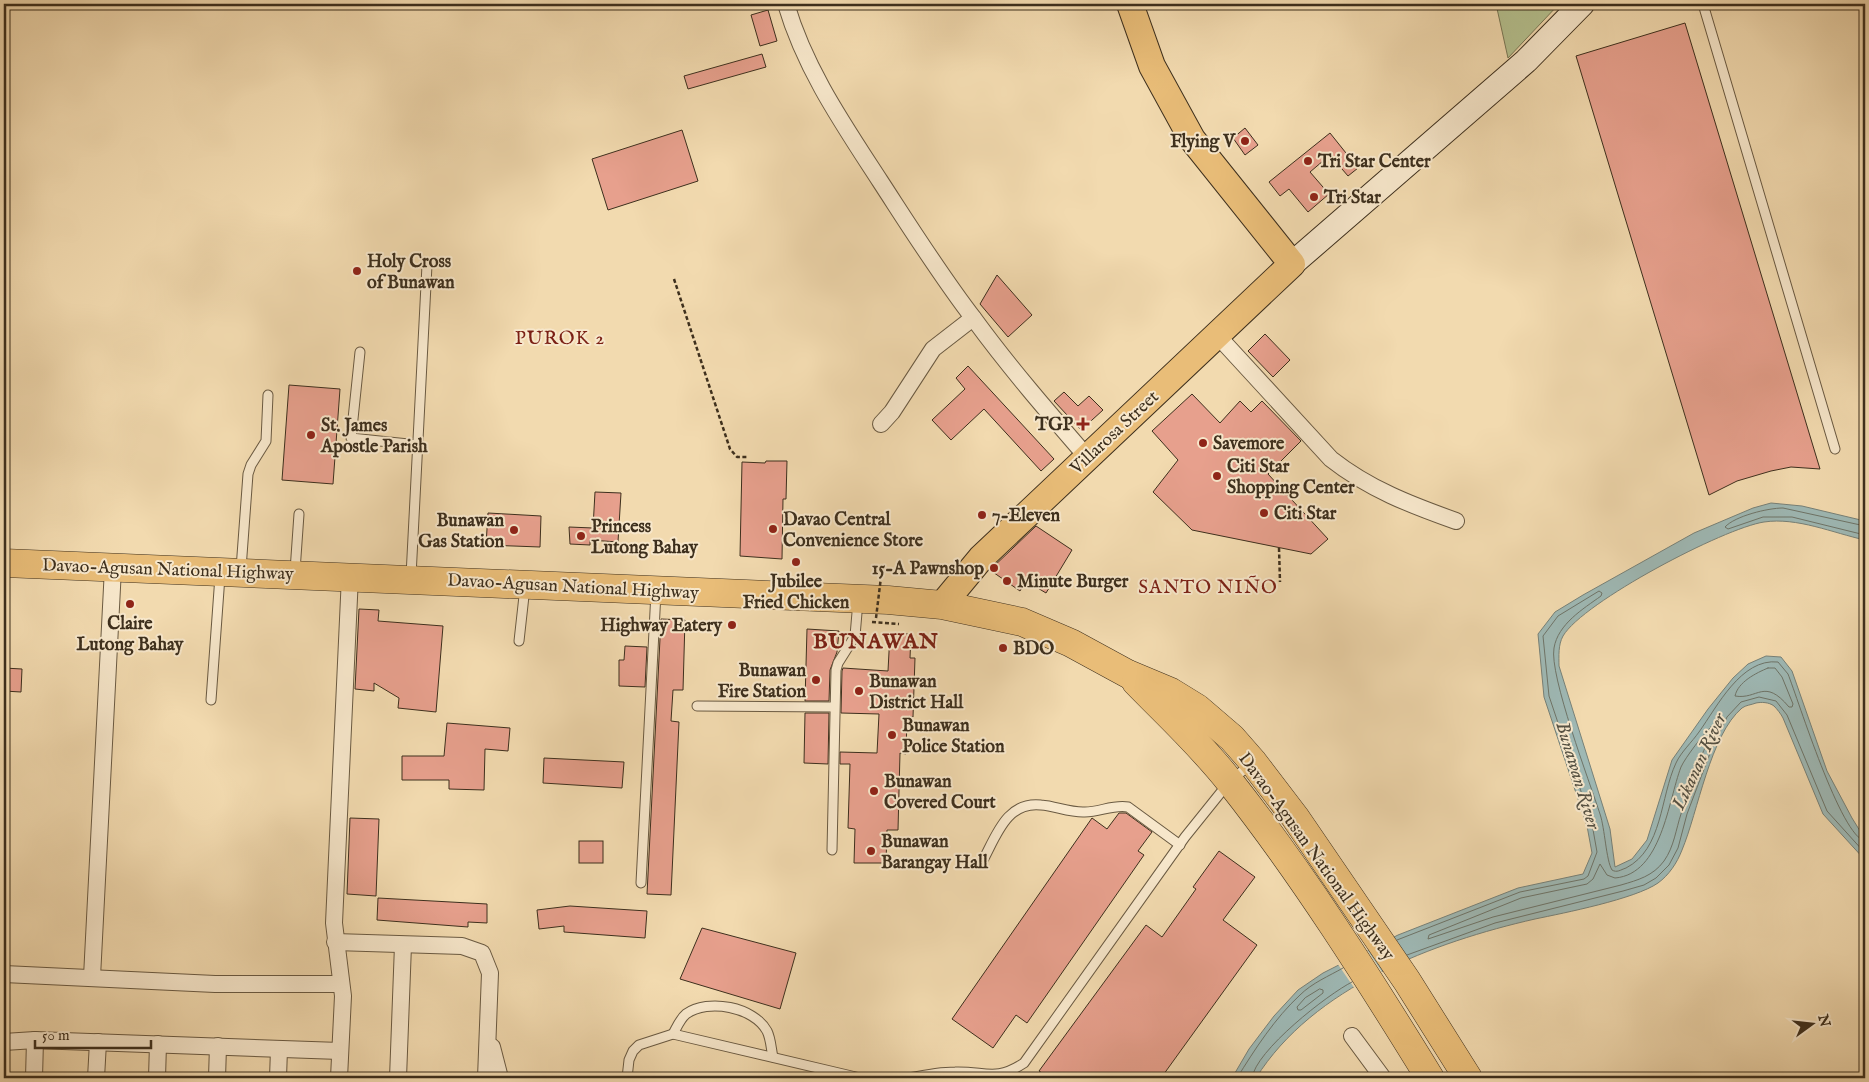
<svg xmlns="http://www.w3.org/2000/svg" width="1869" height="1082" font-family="'IM FELL English',serif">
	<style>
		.green { fill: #b5c18f; stroke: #797856 }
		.water { fill: #9eb8b4; stroke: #778178 }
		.pier { fill: #f2daaf }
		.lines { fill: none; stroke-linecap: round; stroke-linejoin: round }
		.shore { stroke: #6e7468; stroke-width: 1 }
		.building { fill: #e7a08d; stroke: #3d2f1d }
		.lane-casing { stroke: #6a5a42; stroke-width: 11 }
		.street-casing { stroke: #6a5a42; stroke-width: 18 }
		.secondary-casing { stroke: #3d2f1d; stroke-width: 26 }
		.primary-casing { stroke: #3d2f1d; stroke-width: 28 }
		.highway-casing { stroke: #3d2f1d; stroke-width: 29 }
		.path { stroke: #3d2f1d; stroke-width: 2.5; stroke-dasharray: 4 2.5; stroke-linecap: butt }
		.lane { stroke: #f7e7cb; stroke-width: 9 }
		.street { stroke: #f7e7cb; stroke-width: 16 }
		.secondary { stroke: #f7e7cb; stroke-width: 24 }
		.primary { stroke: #e9bd78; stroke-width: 26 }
		.highway { stroke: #e9bd78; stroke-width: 28 }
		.path-bridge { stroke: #3d2f1d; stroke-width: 2.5; stroke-dasharray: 4 2.5; stroke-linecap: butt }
		.poi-dot { fill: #8f2418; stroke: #f7e7cb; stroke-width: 2 }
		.labels { text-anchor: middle; stroke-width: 4; stroke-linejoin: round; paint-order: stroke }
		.poi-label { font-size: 18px; font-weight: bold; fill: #3d2f1d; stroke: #f7e7cb; text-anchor: start }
		.street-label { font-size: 18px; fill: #3d2f1d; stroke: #f7e7cb }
		.neighbourhood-label { font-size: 19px; letter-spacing: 1px; fill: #7a1f14; stroke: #f7e7cb }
		.water-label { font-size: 19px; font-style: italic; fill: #555143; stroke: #f7e7cb }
		.district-label { font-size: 22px; font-weight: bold; letter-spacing: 1px; fill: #7a1f14; stroke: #f7e7cb }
	</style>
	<rect width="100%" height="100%" fill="#f2daaf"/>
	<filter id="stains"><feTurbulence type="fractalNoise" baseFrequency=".004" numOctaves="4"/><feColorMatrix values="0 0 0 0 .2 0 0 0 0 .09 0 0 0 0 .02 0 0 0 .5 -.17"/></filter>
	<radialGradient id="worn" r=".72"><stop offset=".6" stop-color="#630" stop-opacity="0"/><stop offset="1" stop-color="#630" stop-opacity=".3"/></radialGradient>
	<path class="green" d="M1496,4H1559L1508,58Z"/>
	<path class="water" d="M1771,503L1802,506L1865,521V540C1833,533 1797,517 1764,522C1724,528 1583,602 1563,636C1558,645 1559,656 1559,666L1610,829L1615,867L1632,859L1647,840L1672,760L1708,709L1733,678L1748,664L1766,656L1781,657L1792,671L1827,771L1852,818L1865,839V860L1823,814L1783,718C1781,714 1777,709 1774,706C1769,702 1761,702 1756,703C1751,705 1746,705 1742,708C1710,735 1698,812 1682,850C1677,863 1669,875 1658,883C1635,899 1564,913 1535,919C1434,942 1313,987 1256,1078H1232L1249,1049L1274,1016L1298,990L1323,973L1398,935L1518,888L1583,874L1592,853L1587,826L1544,697L1538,634L1555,612L1583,595L1694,533L1753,508Z"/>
	<path class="pier" d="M1366,948L1384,975L1355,989L1337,963Z"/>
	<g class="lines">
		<g class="shore">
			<path d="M1865,526L1783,508C1768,508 1735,516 1725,527L1728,529L1763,517H1792L1865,535"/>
			<path d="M1768,668H1775L1782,677L1793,704L1792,707H1789C1764,677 1758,700 1735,696C1738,682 1756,673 1768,668Z"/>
			<path d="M1711,727L1713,730C1700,757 1690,785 1681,814C1676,829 1674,847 1664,861C1653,876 1638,880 1621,885L1493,917L1428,939L1429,935L1521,898L1587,884L1593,879L1600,864L1607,875L1615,878C1662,874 1668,801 1681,767C1685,758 1704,733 1711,727Z"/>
			<path d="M1397,940L1520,892L1584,879L1588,876L1597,852L1592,824L1549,696L1543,636L1558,616L1599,591L1602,593L1601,596C1583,609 1558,624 1554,648C1549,675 1590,783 1600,814C1605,829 1606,860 1612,870C1617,873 1620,870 1626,868C1663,849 1660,797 1676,763C1681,752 1692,742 1699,732C1717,707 1741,658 1778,662L1788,674C1798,699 1841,838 1865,841"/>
			<path d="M1407,955L1495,923L1623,891L1644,885L1656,878L1669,865L1678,848L1687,814L1712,748L1727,717L1741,702L1759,697L1776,701L1787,715L1827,811L1865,853"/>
			<path d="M1320,989L1323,990V993L1301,1010H1298L1297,1007L1305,998Z"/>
			<path d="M1237,1078C1255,1049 1275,1018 1300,995C1312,983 1329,976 1343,968"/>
			<path d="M1252,1078C1255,1051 1328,994 1352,982"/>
		</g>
	</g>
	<g class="building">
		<path d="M768,10L777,41L760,46L751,15Z"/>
		<path d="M1685,23L1820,469L1791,467L1771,471L1737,481L1709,495L1576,56Z"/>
		<path d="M762,54L766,67L688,89L684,76Z"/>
		<path d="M1245,128L1258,145L1245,155L1233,138Z"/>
		<path d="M682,130L698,181L608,210L592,159Z"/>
		<path d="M1330,133L1358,168L1348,176L1330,155L1310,172L1329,194L1308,212L1289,189L1280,196L1269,182Z"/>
		<path d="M997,275L1032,315L1008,337L980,304Z"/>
		<path d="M1265,334L1290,360L1273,377L1248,351Z"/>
		<path d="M968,366L1054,459L1041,471L984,409L951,440L932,420L965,389L956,378Z"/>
		<path d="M289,385L340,389L333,484L282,480Z"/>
		<path d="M1064,392L1078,406L1089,396L1103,410L1081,430L1054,401Z"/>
		<path d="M1192,394L1220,423L1240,401L1251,412L1262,401L1301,441L1268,474L1328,539L1311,554L1192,530L1153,492L1178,460L1152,431Z"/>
		<path d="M766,461H787L786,499H783L782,559L740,556L742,462L765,463Z"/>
		<path d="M595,492L621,493L618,542L590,540V545L570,544L569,527L593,528Z"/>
		<path d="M488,513L541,516L540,547L486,545Z"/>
		<path d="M1036,526L1072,550L1046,593L1026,581L1020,591L990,570Z"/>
		<path d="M359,609L379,610L378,621L443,626L436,712L398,708L399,698L374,683V691L355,689Z"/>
		<path d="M661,619L685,620L683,690H673L671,721L679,722L671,895L647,894Z"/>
		<path d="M807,629L839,631L837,652L830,670L829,701H805Z"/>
		<path d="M890,633L911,634L910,658H915L913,717H907L906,754L900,753L898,830H887L886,863H854L855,829L848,828L850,764H840V752L877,753L879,714L841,713L842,671L843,668L888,671Z"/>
		<path d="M625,646L647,647L645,687L619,686V660H624Z"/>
		<path d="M4,668L22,669L21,692L4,691Z"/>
		<path d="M805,713H829L828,764L804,763Z"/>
		<path d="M447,723L510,728L508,751L485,749L484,790L449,789V780H402V756H444Z"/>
		<path d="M544,758L624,762L622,788L543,783Z"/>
		<path d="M1119,813H1126L1152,832L1138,851L1144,855L1027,1023L1016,1015L993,1048L952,1019L1092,818L1107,829Z"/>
		<path d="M350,818L379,819L376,896L347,894Z"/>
		<rect x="579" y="841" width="24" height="22"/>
		<path d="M1219,851L1255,877L1223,920L1257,945L1161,1078H1050L1039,1071L1146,925L1162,937L1196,889L1193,887Z"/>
		<path d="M378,898L487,904V923L468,922V927L377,920Z"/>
		<path d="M570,906L647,911L645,938L564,932V926L539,929L537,910Z"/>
		<path d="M702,928L796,953L780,1009L680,979Z"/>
	</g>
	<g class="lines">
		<defs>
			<g id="lane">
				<path d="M1703,4L1835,449"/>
				<path d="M360,352L351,438L418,445"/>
				<path d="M241,569L248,474L251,465L266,441L268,395"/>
				<path d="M295,571L299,514"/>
				<path d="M411,576L427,265"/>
				<path d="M519,641L525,587"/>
				<path d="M211,700L220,576"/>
				<path d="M697,706L834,707"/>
				<path d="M832,850L836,670L838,663L855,636L858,601"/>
				<path d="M982,862C996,837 1006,801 1041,805C1055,806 1068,812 1083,812C1098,813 1113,804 1128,807L1180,845"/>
				<path d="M641,883L656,592"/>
				<path d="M673,1034C677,1027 680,1019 686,1014C708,998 754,1007 767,1031C771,1039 771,1049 773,1057"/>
				<path d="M627,1078L629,1060L633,1051L639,1045L673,1034L860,1078"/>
				<path d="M909,1078C924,1075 939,1072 955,1072C986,1071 995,1082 1024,1063L1185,837L1230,781L1251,764"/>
			</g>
			<g id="street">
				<path d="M786,4C805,69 843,124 880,181C910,227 940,275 974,319C1009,367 1048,412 1087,457"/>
				<path d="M1217,335L1331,459C1369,489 1411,505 1456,521"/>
				<path d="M881,424L892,412L933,349L973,318"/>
				<path d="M335,942L462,946L482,953L490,973L486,1078"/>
				<path d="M4,974L215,984H341"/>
				<path d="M92,977L113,568"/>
				<path d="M1352,1036L1383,1078"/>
				<path d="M4,1042L35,1040L340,1051"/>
				<path d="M492,1047L500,1078"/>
				<path d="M34,1078L35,1040"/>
				<path d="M96,1078L98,1042"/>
				<path d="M157,1078L158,1044"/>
				<path d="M217,1078L218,1046"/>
				<path d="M278,1078L279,1049"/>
				<path d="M339,1078L343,996L334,923L350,576"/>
				<path d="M398,1078L403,945"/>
			</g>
			<path id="secondary" d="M1292,264L1526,61L1582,4"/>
			<path id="primary" d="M942,605L981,558L1292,264L1192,139L1152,66L1130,4"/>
			<g id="highway">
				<path d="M4,563L888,600L942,605L1022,622L1071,643L1128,674L1171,692L1197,708L1232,738L1253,762L1295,817L1407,981L1468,1078"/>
				<path d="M1136,682C1168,715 1202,746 1230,782C1302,873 1369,979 1430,1078"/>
			</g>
		</defs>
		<use href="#lane" class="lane-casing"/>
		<use href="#street" class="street-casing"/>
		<use href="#secondary" class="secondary-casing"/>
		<use href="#primary" class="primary-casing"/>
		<use href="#highway" class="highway-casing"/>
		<g class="path">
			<path d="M674,279L730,449L737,457H748"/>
			<path d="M1279,548L1280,582"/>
			<path d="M872,622L899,624"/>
		</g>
		<use href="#lane" class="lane"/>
		<use href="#street" class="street"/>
		<use href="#secondary" class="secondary"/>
		<use href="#primary" class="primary"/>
		<use href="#highway" class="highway"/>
		<path class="path-bridge" d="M876,618L881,577"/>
	</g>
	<g class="poi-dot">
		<circle cx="1245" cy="141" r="5"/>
		<circle cx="1308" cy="161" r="5"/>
		<circle cx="1314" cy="197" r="5"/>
		<circle cx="357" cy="271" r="5"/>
		<path d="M1080.5 416.5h5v5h5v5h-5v5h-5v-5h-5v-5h5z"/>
		<circle cx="311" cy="435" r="5"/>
		<circle cx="1203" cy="443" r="5"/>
		<circle cx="1217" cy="476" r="5"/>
		<circle cx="1264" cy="513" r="5"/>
		<circle cx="982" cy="515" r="5"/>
		<circle cx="773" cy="529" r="5"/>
		<circle cx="514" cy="530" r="5"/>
		<circle cx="581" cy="536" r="5"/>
		<circle cx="796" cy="562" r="5"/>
		<circle cx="994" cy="568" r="5"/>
		<circle cx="1007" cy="581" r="5"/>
		<circle cx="130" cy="604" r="5"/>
		<circle cx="732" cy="625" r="5"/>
		<circle cx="1003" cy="648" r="5"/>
		<circle cx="816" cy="680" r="5"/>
		<circle cx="859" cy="691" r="5"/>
		<circle cx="892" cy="735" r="5"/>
		<circle cx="874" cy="791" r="5"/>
		<circle cx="871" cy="851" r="5"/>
	</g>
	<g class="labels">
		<g class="poi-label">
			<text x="1235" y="147" text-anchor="end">Flying V</text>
			<text x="1318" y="167">Tri Star Center</text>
			<text x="1324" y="203">Tri Star</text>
			<text x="367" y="267">Holy Cross<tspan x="367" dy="21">of Bunawan</tspan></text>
			<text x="1073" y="430" text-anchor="end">TGP</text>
			<text x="321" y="431">St. James<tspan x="321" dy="21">Apostle Parish</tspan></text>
			<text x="1213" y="449">Savemore</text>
			<text x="1227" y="472">Citi Star<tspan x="1227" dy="21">Shopping Center</tspan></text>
			<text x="1274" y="519">Citi Star</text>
			<text x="992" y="521">7-Eleven</text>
			<text x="783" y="525">Davao Central<tspan x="783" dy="21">Convenience Store</tspan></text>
			<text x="504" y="526" text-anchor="end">Bunawan<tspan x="504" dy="21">Gas Station</tspan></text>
			<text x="591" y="532">Princess<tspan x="591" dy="21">Lutong Bahay</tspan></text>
			<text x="984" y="574" text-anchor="end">15-A Pawnshop</text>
			<text x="796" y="587" text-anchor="middle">Jubilee<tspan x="796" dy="21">Fried Chicken</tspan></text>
			<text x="1017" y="587">Minute Burger</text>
			<text x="130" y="629" text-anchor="middle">Claire<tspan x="130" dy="21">Lutong Bahay</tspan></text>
			<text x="722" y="631" text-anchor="end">Highway Eatery</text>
			<text x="1013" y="654">BDO</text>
			<text x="806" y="676" text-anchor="end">Bunawan<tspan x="806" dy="21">Fire Station</tspan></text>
			<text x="869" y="687">Bunawan<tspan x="869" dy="21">District Hall</tspan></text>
			<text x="902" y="731">Bunawan<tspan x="902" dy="21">Police Station</tspan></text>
			<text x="884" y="787">Bunawan<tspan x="884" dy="21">Covered Court</tspan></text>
			<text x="881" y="847">Bunawan<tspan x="881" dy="21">Barangay Hall</tspan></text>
		</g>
		<g class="street-label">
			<text transform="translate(1114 432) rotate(-43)" y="6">Villarosa Street</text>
			<text transform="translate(168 569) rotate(2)" y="6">Davao-Agusan National Highway</text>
			<text transform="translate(573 586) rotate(3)" y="6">Davao-Agusan National Highway</text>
			<text transform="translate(1317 856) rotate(54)" y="6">Davao-Agusan National Highway</text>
		</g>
		<g class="neighbourhood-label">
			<text x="560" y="344">PUROK 2</text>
			<text x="1208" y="593">SANTO NIÑO</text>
		</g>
		<g class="water-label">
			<text transform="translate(1698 761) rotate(-65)" y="7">Likanan River</text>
			<text transform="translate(1579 775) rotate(73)" y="7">Bunawan River</text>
		</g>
		<g class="district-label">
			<text x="876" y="648">BUNAWAN</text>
		</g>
	</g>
	<rect width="1869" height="1082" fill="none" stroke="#f2daaf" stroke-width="20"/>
	<rect x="5" y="5" width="1859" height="1072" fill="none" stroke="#3d2f1d" stroke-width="2.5"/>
	<rect x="10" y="10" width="1849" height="1062" fill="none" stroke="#3d2f1d"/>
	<g transform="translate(1812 1024) rotate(75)" stroke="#f7e7cb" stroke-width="4" paint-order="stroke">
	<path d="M0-4L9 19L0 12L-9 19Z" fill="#3d2f1d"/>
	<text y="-8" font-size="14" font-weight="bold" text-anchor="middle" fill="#3d2f1d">N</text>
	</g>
	<path d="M35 1040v8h116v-8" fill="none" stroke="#3d2f1d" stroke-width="2.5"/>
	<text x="42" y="1040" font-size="15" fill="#3d2f1d" stroke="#f7e7cb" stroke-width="4" paint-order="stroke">50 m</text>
	<rect width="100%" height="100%" filter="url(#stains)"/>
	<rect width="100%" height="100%" fill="url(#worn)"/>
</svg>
